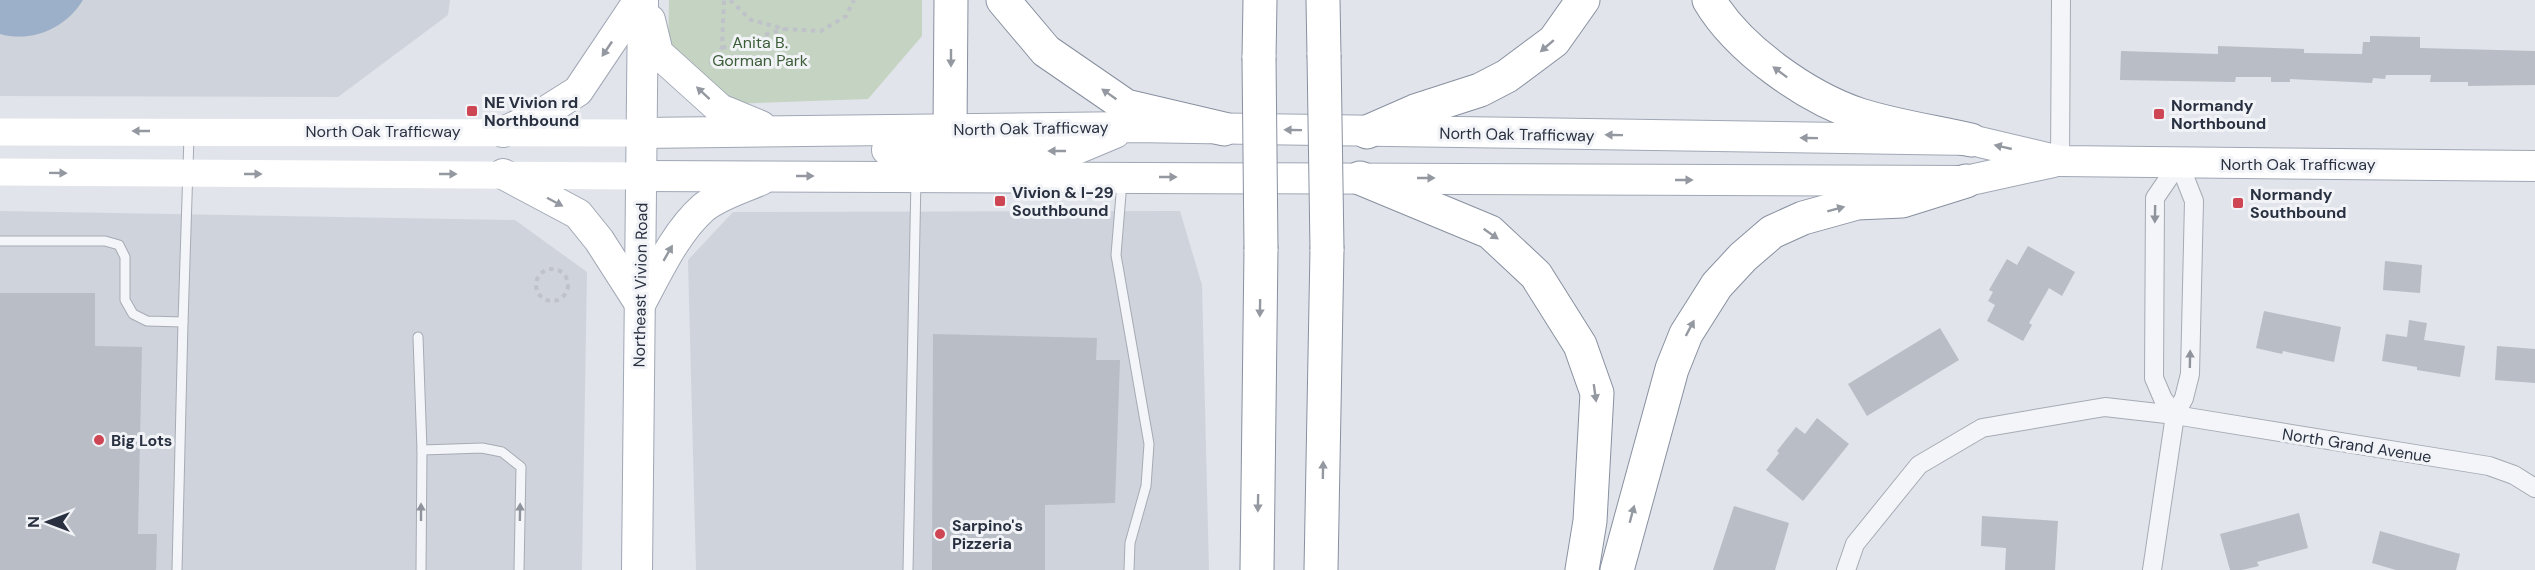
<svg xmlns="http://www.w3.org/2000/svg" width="2535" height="570" font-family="'DM Sans',sans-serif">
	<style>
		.built { fill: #cfd3dc }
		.green { fill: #c5d3c2 }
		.water { fill: #9cb0c9 }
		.building { fill: #b8bdc6 }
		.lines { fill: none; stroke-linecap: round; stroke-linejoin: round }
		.service-casing { stroke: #a6abb4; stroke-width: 11 }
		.minor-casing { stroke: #a6abb4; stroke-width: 20 }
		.primary-casing { stroke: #a0a7b5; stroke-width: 32 }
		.motorway-casing { stroke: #8890a0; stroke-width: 35 }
		.path { stroke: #bfc2c8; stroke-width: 4; stroke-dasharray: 4.5 4.5; stroke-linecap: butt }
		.service { stroke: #f4f5f8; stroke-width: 9 }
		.minor { stroke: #f4f5f8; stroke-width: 18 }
		.secondary { stroke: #fff; stroke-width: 27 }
		.primary { stroke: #fff; stroke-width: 30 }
		.motorway { stroke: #fff; stroke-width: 33 }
		.motorway-bridge-casing { stroke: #8890a0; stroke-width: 35; stroke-linecap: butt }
		.motorway-bridge { stroke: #fff; stroke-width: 33 }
		.oneway { fill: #9498a0 }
		.oneway2 { fill: #8e939c }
		.poi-dot { fill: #ce4654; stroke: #f1f3f7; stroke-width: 2 }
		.labels { text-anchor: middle; stroke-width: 6; stroke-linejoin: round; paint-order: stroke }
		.park-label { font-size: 16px; fill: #3c5d37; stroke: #f1f3f7 }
		.poi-label { font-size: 16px; font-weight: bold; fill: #293141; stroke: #f1f3f7; text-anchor: start }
		.street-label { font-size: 16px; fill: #293141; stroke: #f1f3f7 }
	</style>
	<rect width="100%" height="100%" fill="#e1e4ea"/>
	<g class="built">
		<path d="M0,0H450L448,15L338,97L0,96Z"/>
		<path d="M0,211L515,220L587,272L582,570H0Z"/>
		<path d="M1180,211L1202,285L1209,570H696L688,260L733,212Z"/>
	</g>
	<path class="green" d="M669,0H922V36L868,99L731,104L668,56Z"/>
	<path class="water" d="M0,0H83C66,28 32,43 0,34Z"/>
	<g class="building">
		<path d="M2370,36L2420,37V48L2535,51V85L2468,86V82H2430L2431,75H2386L2385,79L2373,78L2372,83L2290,79V82H2271V77H2236L2235,82L2120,80L2121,51L2218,54V46L2304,49V53L2362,54L2363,42H2370Z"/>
		<path d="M2028,246L2075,272L2062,296L2049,288L2029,323L2032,325L2023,341L1987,321L1995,305L1988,301L1993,292L1989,290L2007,259L2017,265Z"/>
		<path d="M2385,261L2422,265L2420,293L2383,290Z"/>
		<path d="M0,293H95V346L142,347L138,534H157L156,570H0Z"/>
		<path d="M2264,311L2341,327L2334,362L2283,351L2282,354L2256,348Z"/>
		<path d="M2409,320L2427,323L2424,340L2465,346L2460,377L2417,370V367L2382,361L2386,334L2407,337Z"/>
		<path d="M1940,328L1959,360L1867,416L1848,384Z"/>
		<path d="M933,334L1097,338L1096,360H1120L1115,503L1045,505V570H932Z"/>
		<path d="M2497,346L2535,349V383L2495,380Z"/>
		<path d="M1817,418L1849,444L1803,501L1766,470L1779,453L1777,451L1796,427L1805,434Z"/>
		<path d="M1734,506L1789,523L1775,570H1713Z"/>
		<path d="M2299,513L2308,548L2257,562L2259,566L2242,570H2230L2220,534Z"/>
		<path d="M1982,516L2058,521L2055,570H2005L2006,548L1981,546Z"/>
		<path d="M2380,531L2460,554L2456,570H2396L2372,563Z"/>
	</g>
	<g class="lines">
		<defs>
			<g id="service">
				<path d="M1122,182L1116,255L1149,444L1146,486L1130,543L1129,570"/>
				<path d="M0,241H105L119,245L125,257V300L133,314L147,321L183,322L189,136"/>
				<path d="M418,337L422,450L421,570"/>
				<path d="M422,450L482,448L502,452L521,467L519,570"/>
				<path d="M177,570L183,322"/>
				<path d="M908,570L916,179"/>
			</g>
			<g id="minor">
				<path d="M2060,161L2061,0"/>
				<path d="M2175,415L2163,399L2154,378L2155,198L2179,163"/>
				<path d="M1846,570L1855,544L1919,465L1982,428L2105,407L2175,415L2489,466L2514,475L2535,488"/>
				<path d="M2152,570L2175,415L2184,398L2190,374L2194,201L2179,163"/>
			</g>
			<g id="primary">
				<path d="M650,20L658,53L720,109L761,126"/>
				<path d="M503,132L540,115L578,91L639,0"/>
				<path d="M641,133L1132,127L1971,140L2060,161L2535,166"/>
				<path d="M887,150L1072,151L1115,133"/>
				<path d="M503,174L578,214L599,240L640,304"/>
				<path d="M642,176L1966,181L2053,162"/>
				<path d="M642,301C658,271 676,232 703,208C719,195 743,188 761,180"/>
				<path d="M637,570L643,0"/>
			</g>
			<g id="motorway">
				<path d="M1003,0L1046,51L1126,106L1224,129"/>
				<path d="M1323,0L1324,55"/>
				<path d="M1709,0C1738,49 1806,97 1860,115C1895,126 1935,132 1971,140"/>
				<path d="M1259,58L1260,0"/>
				<path d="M950,129L951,0"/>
				<path d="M1367,132L1415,111L1480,90L1507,76L1554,41L1583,0"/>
				<path d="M1360,178L1490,232L1536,275L1580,345L1597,393L1590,521L1582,570"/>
				<path d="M1257,570L1261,249"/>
				<path d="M1321,570L1327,249"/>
				<path d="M1617,570L1672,369L1686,334L1717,285L1743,257L1772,232L1803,218L1857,203L1902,201L1966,181"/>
			</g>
		</defs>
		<use href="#service" class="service-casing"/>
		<use href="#minor" class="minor-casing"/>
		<use href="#primary" class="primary-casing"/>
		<use href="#motorway" class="motorway-casing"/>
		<g class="path">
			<path d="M730,0L751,20L785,29L821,31L846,16L854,0"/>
			<path d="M722,48L784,29"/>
			<path d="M710,64L722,48L724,0"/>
			<circle cx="552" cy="285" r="16"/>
		</g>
		<use href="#service" class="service"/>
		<use href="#minor" class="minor"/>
		<g class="secondary">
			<path d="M0,132L641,133"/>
			<path d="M0,172L642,176"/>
		</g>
		<use href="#primary" class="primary"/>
		<use href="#motorway" class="motorway"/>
		<defs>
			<g id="motorway-bridge">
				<path d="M1324,55L1327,249"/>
				<path d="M1259,58L1261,249"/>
			</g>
		</defs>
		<use href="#motorway-bridge" class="motorway-bridge-casing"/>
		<use href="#motorway-bridge" class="motorway-bridge"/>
	</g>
	<defs><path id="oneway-solid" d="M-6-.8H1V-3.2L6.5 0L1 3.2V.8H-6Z" transform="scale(1.5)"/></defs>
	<g class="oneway">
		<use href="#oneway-solid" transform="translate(1547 46) rotate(139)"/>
		<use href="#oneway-solid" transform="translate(607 49) rotate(124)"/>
		<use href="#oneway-solid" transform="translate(951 58) rotate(90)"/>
		<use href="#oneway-solid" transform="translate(1780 72) rotate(-143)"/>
		<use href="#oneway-solid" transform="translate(703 93) rotate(-137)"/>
		<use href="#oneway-solid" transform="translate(1109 94) rotate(-145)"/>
		<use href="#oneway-solid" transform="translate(1293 130) rotate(-179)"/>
		<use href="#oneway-solid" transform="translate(141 131) rotate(180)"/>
		<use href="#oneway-solid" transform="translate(1614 135) rotate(-179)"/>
		<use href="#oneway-solid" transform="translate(1809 138) rotate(-179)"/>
		<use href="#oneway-solid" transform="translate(2003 147) rotate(-167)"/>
		<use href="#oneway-solid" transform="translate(1057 151) rotate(-180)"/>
		<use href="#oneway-solid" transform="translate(58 173) rotate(1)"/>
		<use href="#oneway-solid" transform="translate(253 174)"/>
		<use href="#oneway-solid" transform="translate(448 174)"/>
		<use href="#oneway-solid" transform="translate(805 176)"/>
		<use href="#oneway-solid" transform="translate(1168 177)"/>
		<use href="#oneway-solid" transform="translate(1426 178)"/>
		<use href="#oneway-solid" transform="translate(1684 180)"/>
		<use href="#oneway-solid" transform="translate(555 202) rotate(28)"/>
		<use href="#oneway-solid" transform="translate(1836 209) rotate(-15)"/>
		<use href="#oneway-solid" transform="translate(1491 234) rotate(35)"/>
		<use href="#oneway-solid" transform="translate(668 253) rotate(-60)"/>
		<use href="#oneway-solid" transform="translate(1260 308) rotate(91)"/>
		<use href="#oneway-solid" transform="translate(1690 328) rotate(-62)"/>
		<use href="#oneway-solid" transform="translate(1595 393) rotate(82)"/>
		<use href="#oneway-solid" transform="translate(1323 470) rotate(-89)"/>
		<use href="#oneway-solid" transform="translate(1258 503) rotate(91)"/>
		<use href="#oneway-solid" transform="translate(1632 514) rotate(-75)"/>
	</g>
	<g class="oneway2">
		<use href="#oneway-solid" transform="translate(2155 214) rotate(91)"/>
		<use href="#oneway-solid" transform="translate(2190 359) rotate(-89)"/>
		<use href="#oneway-solid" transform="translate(421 512) rotate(-90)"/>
		<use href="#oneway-solid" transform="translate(520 512) rotate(-89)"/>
	</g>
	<g class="poi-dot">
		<rect x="466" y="105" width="12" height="12" rx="3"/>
		<rect x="2153" y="108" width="12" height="12" rx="3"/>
		<rect x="994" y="195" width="12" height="12" rx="3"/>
		<rect x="2232" y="197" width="12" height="12" rx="3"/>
		<circle cx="99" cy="440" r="6"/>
		<circle cx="940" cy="534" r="6"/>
	</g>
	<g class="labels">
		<g class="park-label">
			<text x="760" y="48">Anita B.<tspan x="760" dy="18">Gorman Park</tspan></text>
		</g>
		<g class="poi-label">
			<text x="484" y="108">NE Vivion rd<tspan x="484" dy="18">Northbound</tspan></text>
			<text x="2171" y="111">Normandy<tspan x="2171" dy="18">Northbound</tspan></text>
			<text x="1012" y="198">Vivion &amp; I-29<tspan x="1012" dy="18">Southbound</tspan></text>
			<text x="2250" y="200">Normandy<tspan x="2250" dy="18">Southbound</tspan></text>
			<text x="111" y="446">Big Lots</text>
			<text x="952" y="531">Sarpino's<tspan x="952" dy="18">Pizzeria</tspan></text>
		</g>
		<g class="street-label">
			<text transform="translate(1031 128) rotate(-1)" y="6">North Oak Trafficway</text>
			<text x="383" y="137">North Oak Trafficway</text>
			<text transform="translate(1517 134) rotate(1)" y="6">North Oak Trafficway</text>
			<text x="2298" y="170">North Oak Trafficway</text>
			<text transform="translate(640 285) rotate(-89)" y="6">Northeast Vivion Road</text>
			<text transform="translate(2357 445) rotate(9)" y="6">North Grand Avenue</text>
		</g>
	</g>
	<g transform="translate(48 522) rotate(270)" stroke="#f1f3f7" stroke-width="4.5" paint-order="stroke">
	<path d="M0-4.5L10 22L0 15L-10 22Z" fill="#293141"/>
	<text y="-9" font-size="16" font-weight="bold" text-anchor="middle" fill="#293141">N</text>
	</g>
</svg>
